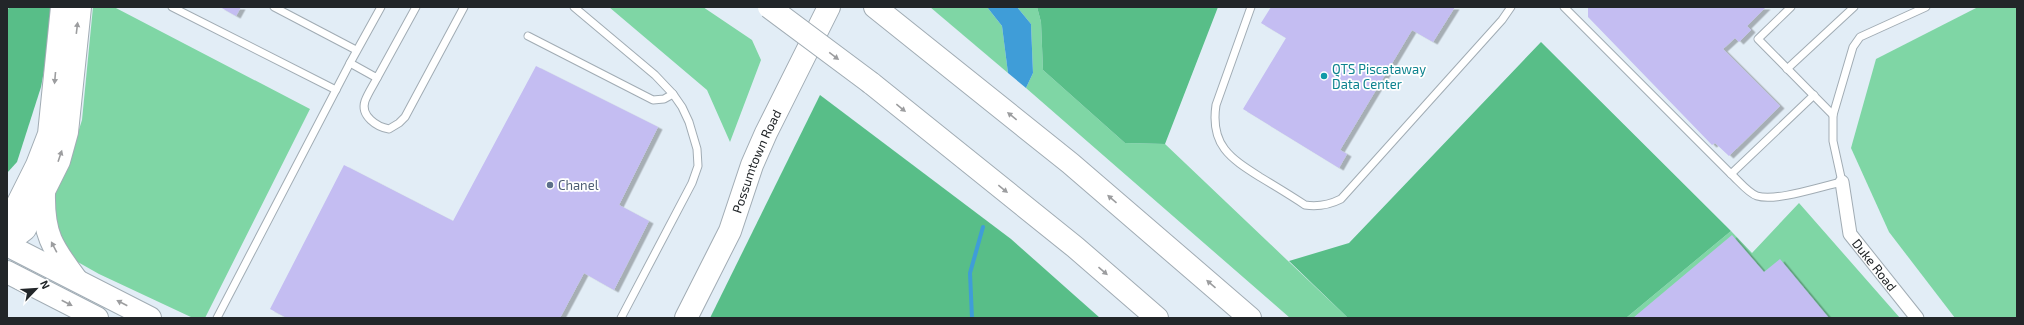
<svg xmlns="http://www.w3.org/2000/svg" width="2024" height="325" font-family="'Exo 2',sans-serif">
	<style>
		.green { fill: #7fd6a5 }
		.forest { fill: #58be88 }
		.water { fill: #3f9dd8 }
		.lines { fill: none; stroke-linecap: round; stroke-linejoin: round }
		.stream { stroke: #3f9dd8; stroke-width: 4 }
		.building { fill: #c4bdf2; filter: url(#shadow) }
		.service-casing { stroke: #a1acb4; stroke-width: 9 }
		.minor-casing { stroke: #a1acb4; stroke-width: 15 }
		.trunk-casing { stroke: #a1acb4; stroke-width: 24 }
		.motorway-casing { stroke: #a1acb4; stroke-width: 24 }
		.service { stroke: #fff; stroke-width: 7 }
		.minor { stroke: #fff; stroke-width: 13 }
		.trunk { stroke: #fff; stroke-width: 22 }
		.motorway { stroke: #fff; stroke-width: 22 }
		.motorway-bridge-casing { stroke: #a1acb4; stroke-width: 24; stroke-linecap: butt }
		.motorway-bridge { stroke: #fff; stroke-width: 22 }
		.oneway { fill: #9c9d9f }
		.culture-dot { fill: #0f9aa8; stroke: #fff; stroke-width: 1.5 }
		.service-dot { fill: #5c6f8a; stroke: #fff; stroke-width: 1.5 }
		.labels { text-anchor: middle; stroke-width: 3.5; stroke-linejoin: round; paint-order: stroke }
		.culture-label { font-size: 13px; fill: #0d838f; stroke: #fff; text-anchor: start }
		.street-label { font-size: 13px; fill: #222629; stroke: #fff }
		.service-label { font-size: 13px; fill: #4e5e75; stroke: #fff; text-anchor: start }
	</style>
	<defs>
		<filter id="shadow"><feDropShadow dx="4.5" dy="2.5" stdDeviation="0" flood-color="#0004"/></filter>
	</defs>
	<rect width="100%" height="100%" fill="#e2edf6"/>
	<g class="green">
		<path d="M93,7H114L310,109L205,318H193L99,274L76,261L64,248L52,210L55,192L70,158L82,120Z"/>
		<path d="M609,7H703L752,40L761,60L730,142L707,90Z"/>
		<path d="M930,7H987L1002,26L1008,73Z"/>
		<path d="M1017,7H1037L1041,22L1043,70L1125,143L1165,144L1348,318H1290L1026,88L1033,73L1031,24Z"/>
		<path d="M1978,7H2017V318H1955L1889,232L1851,148L1876,59Z"/>
		<path d="M1799,203L1900,318H1626L1731,231L1752,253Z"/>
	</g>
	<g class="forest">
		<path d="M9,7H56L41,87L17,162L7,173V12Z"/>
		<path d="M1037,7H1218L1165,144L1125,143L1043,70L1041,22Z"/>
		<path d="M1541,42L1731,231L1626,318H1348L1289,261L1349,243Z"/>
		<path d="M820,95L1011,239L1100,318H710Z"/>
	</g>
	<path class="water" d="M987,7H1017L1031,24L1033,73L1026,88L1008,73L1002,26Z"/>
	<g class="lines">
		<path class="stream" d="M972,318L970,273L983,227"/>
	</g>
	<g class="building">
		<path d="M220,7H241L236,16Z"/>
		<path d="M1271,7H1455L1433,42L1412,30L1340,150L1347,154L1339,168L1243,109L1286,38L1261,23Z"/>
		<path d="M1588,7H1766L1747,26L1751,30L1739,42L1735,38L1723,49L1780,106L1729,156L1715,143L1712,145L1588,17Z"/>
		<path d="M536,66L658,127L619,205L649,221L614,290L584,273L560,318H287L270,309L344,165L453,221Z"/>
		<path d="M1732,235L1764,272L1780,259L1829,318H1633Z"/>
	</g>
	<g class="lines">
		<defs>
			<g id="service">
				<path d="M172,7L336,90"/>
				<path d="M274,7L356,50"/>
				<path d="M574,7L655,75L673,94L682,107L689,122L697,149L698,166L692,183L621,318"/>
				<path d="M1251,7L1216,105C1210,145 1230,158 1260,177C1275,186 1290,195 1305,205C1318,207 1329,205 1341,199L1502,20L1511,7"/>
				<path d="M1564,7L1731,174C1738,180 1748,193 1757,196C1776,202 1822,186 1842,182L1833,141V115L1853,47L1860,37L1926,7"/>
				<path d="M1791,7L1758,39L1833,115"/>
				<path d="M528,36L653,100L664,99L673,94"/>
				<path d="M350,63L381,7"/>
				<path d="M1787,69L1854,7"/>
				<path d="M377,78C373,86 368,93 365,101C360,116 377,127 389,129L399,123L405,117L464,7"/>
				<path d="M1731,174L1814,95"/>
				<path d="M217,318L350,63L377,78L416,7"/>
			</g>
			<g id="minor">
				<path id="s1" d="M1842,182L1850,234L1917,318"/>
			</g>
			<g id="trunk">
				<path d="M7,245L150,318"/>
				<path d="M7,272L97,318"/>
				<path id="s2" d="M686,318L730,231L752,165L766,133L829,7"/>
			</g>
			<g id="motorway">
				<path d="M875,7L1070,163L1250,318"/>
				<path d="M871,83L1075,247L1157,318"/>
				<path d="M44,193C43,234 52,247 76,279"/>
				<path d="M7,234L10,219L37,165L49,134L62,7"/>
				<path d="M7,243L25,229L59,161L67,132L80,7"/>
			</g>
		</defs>
		<use href="#service" class="service-casing"/>
		<use href="#minor" class="minor-casing"/>
		<use href="#trunk" class="trunk-casing"/>
		<use href="#motorway" class="motorway-casing"/>
		<use href="#service" class="service"/>
		<use href="#minor" class="minor"/>
		<use href="#trunk" class="trunk"/>
		<use href="#motorway" class="motorway"/>
		<defs>
			<path id="motorway-bridge" d="M769,7L871,83"/>
		</defs>
		<use href="#motorway-bridge" class="motorway-bridge-casing"/>
		<use href="#motorway-bridge" class="motorway-bridge"/>
	</g>
	<defs><path id="oneway-solid" d="M-6-.8H1V-3.2L6.5 0L1 3.2V.8H-6Z"/></defs>
	<g class="oneway">
		<use href="#oneway-solid" transform="translate(77 28) rotate(-83)"/>
		<use href="#oneway-solid" transform="translate(834 56) rotate(37)"/>
		<use href="#oneway-solid" transform="translate(55 78) rotate(95)"/>
		<use href="#oneway-solid" transform="translate(901 108) rotate(39)"/>
		<use href="#oneway-solid" transform="translate(1012 116) rotate(-141)"/>
		<use href="#oneway-solid" transform="translate(60 156) rotate(-71)"/>
		<use href="#oneway-solid" transform="translate(1003 189) rotate(39)"/>
		<use href="#oneway-solid" transform="translate(1112 199) rotate(-139)"/>
		<use href="#oneway-solid" transform="translate(54 247) rotate(-118)"/>
		<use href="#oneway-solid" transform="translate(1103 271) rotate(41)"/>
		<use href="#oneway-solid" transform="translate(1211 284) rotate(-139)"/>
		<use href="#oneway-solid" transform="translate(67 303) rotate(27)"/>
		<use href="#oneway-solid" transform="translate(122 303) rotate(-153)"/>
	</g>
	<circle class="culture-dot" cx="1324" cy="76" r="4"/>
	<circle class="service-dot" cx="550" cy="185" r="4"/>
	<g class="labels">
		<g class="culture-label">
			<text x="1332" y="74">QTS Piscataway<tspan x="1332" dy="15">Data Center</tspan></text>
		</g>
		<g class="street-label">
			<text dy="5" stroke="none"><textPath href="#s2" startOffset="172">Possumtown Road</textPath></text>
			<text dy="5" stroke="none"><textPath href="#s1" startOffset="92">Duke Road</textPath></text>
		</g>
		<g class="service-label">
			<text x="558" y="190">Chanel</text>
		</g>
	</g>
	<rect width="2024" height="325" fill="none" stroke="#222629" stroke-width="16"/>
	<g transform="translate(36 289) rotate(65)" stroke="#ffffff" stroke-width="3" paint-order="stroke">
	<path d="M0-3L7 15L0 10L-7 15Z" fill="#222629"/>
	<text y="-6" font-size="11" font-weight="bold" text-anchor="middle" fill="#222629">N</text>
	</g>
</svg>
